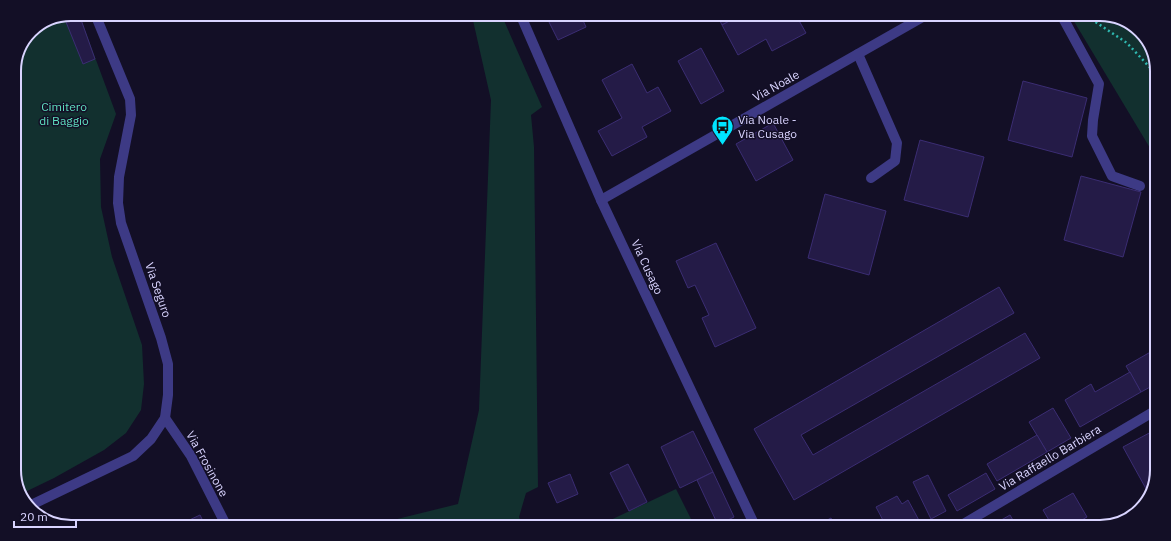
<svg xmlns="http://www.w3.org/2000/svg" width="1171" height="541" font-family="'IBM Plex Sans',sans-serif">
	<style>
		.green { fill: #12302f }
		.building { fill: #241b47; stroke: #3b2d73 }
		.lines { fill: none; stroke-linecap: round; stroke-linejoin: round }
		.path { stroke: #2fb8b0; stroke-width: 2.5; stroke-dasharray: 2 3; stroke-linecap: butt }
		.service { stroke: #3d3a85; stroke-width: 10 }
		.minor { stroke: #3d3a85; stroke-width: 10 }
		.tertiary { stroke: #3d3a85; stroke-width: 10 }
		.labels { text-anchor: middle; stroke-width: 3; stroke-linejoin: round; paint-order: stroke }
		.street-label { font-size: 12px; fill: #d9d4ff; stroke: #130f26 }
		.park-label { font-size: 12px; fill: #5fe0c0; stroke: #130f26 }
		.poi-label { font-size: 12px; fill: #d9d4ff; stroke: #130f26; text-anchor: start }
		.rim { fill: none; stroke: #d9d4ff; stroke-width: 2 }
	</style>
	<rect width="100%" height="100%" fill="#130f26"/>
	<g class="green">
		<path d="M71,14H79L116,114L100,159L101,207L112,257L142,345L144,384L141,410L126,433L104,450L54,478L21,494L14,474V67L31,31Z"/>
		<path d="M472,16H502L542,107L531,115L534,147L538,487L526,493L519,517L522,525L377,524L458,504L479,410L491,100Z"/>
		<path d="M1072,18H1122L1147,39L1157,67L1156,158Z"/>
		<path d="M676,489L694,525H600Z"/>
	</g>
	<g class="building">
		<path d="M71,14H79L95,59L83,64L64,17Z"/>
		<path d="M546,16H581L586,27L558,40Z"/>
		<path d="M718,17H737L722,25Z"/>
		<path d="M737,17H797L806,33L772,51L766,39L738,55L722,25Z"/>
		<path d="M701,48L724,91L701,104L678,61Z"/>
		<path d="M632,64L647,93L658,87L671,111L642,127L647,137L612,156L598,131L622,118L602,80Z"/>
		<path d="M1023,81L1087,98L1072,157L1008,140Z"/>
		<path d="M773,123L793,160L756,181L736,144Z"/>
		<path d="M920,140L984,157L968,217L904,200Z"/>
		<path d="M1081,176L1141,192L1123,257L1064,240Z"/>
		<path d="M825,194L886,211L869,275L808,258Z"/>
		<path d="M716,243L756,328L715,347L702,318L709,315L695,285L688,288L676,261Z"/>
		<path d="M999,287L1014,313L801,435L813,455L1025,333L1040,358L794,500L754,429Z"/>
		<path d="M1154,350V385L1141,392L1126,366Z"/>
		<path d="M1130,372L1141,392L1080,427L1065,400L1091,384L1095,392Z"/>
		<path d="M1053,408L1071,438L1047,452L1029,422Z"/>
		<path d="M693,431L713,472L680,488L661,447Z"/>
		<path d="M1153,431V492L1150,496L1123,447Z"/>
		<path d="M1037,435L1047,452L997,481L987,464Z"/>
		<path d="M628,464L647,502L629,511L610,473Z"/>
		<path d="M713,472L734,517L718,525L697,480Z"/>
		<path d="M986,473L995,489L957,511L948,495Z"/>
		<path d="M570,474L578,494L557,503L548,483Z"/>
		<path d="M928,475L946,511L931,519L913,482Z"/>
		<path d="M1073,493L1087,517L1070,527H1053L1043,510Z"/>
		<path d="M897,496L902,504L908,500L922,526H886L876,507Z"/>
		<path d="M200,515L204,523H183Z"/>
		<path d="M1010,515L1017,527H989Z"/>
		<path d="M831,518L835,526H816Z"/>
	</g>
	<g class="lines">
		<path class="path" d="M1093,18L1094,21L1127,43L1157,75"/>
		<g class="service">
			<path d="M1063,18L1099,84L1093,120L1092,136L1112,176L1140,186"/>
			<path d="M858,54L897,143L895,161L871,178"/>
		</g>
		<g class="minor">
			<path d="M601,200L921,18"/>
			<path d="M165,418L191,456L225,523"/>
			<path d="M960,526L1153,412"/>
		</g>
		<g class="tertiary">
			<path d="M521,16L601,200L755,526"/>
			<path d="M29,506L133,456L151,439L165,418L168,395V364L161,338L121,223L118,203L119,177L131,115L130,99L95,14"/>
		</g>
	</g>
	<defs>
		<symbol id="bus-pin" viewBox="-11 -11 22 30"><path d="M0 17L-7.5 6A9.5 9.5 0 1 1 7.5 6Z" fill="#00e5ff" stroke="#130f26"/><path d="M-5-6H5V4H4V6H2V4H-2V6H-4V4H-5ZM-3.5-4V0h7V-4ZM-3.5 1.2v1.5H-2V1.2ZM2 1.2v1.5H3.5V1.2Z" fill="#111"/></symbol>
	</defs>
	<g fill-rule="evenodd">
		<use href="#bus-pin" x="710" y="114" width="25" height="34"/>
	</g>
	<g class="labels">
		<g class="street-label">
			<text transform="translate(776 86) rotate(-29)" y="4">Via Noale</text>
			<text transform="translate(647 267) rotate(65)" y="4">Via Cusago</text>
			<text transform="translate(158 290) rotate(71)" y="4">Via Seguro</text>
			<text transform="translate(1050 458) rotate(-31)" y="4">Via Raffaello Barbiera</text>
			<text transform="translate(207 464) rotate(61)" y="4">Via Frosinone</text>
		</g>
		<g class="park-label">
			<text x="64" y="111">Cimitero<tspan x="64" dy="14">di Baggio</tspan></text>
		</g>
		<g class="poi-label">
			<text x="738" y="124">Via Noale -<tspan x="738" dy="14">Via Cusago</tspan></text>
		</g>
	</g>
	<path d="M0 0H1171V541H0ZM71 21H1100A50 50 0 0 1 1150 71V470A50 50 0 0 1 1100 520H71A50 50 0 0 1 21 470V71A50 50 0 0 1 71 21Z" fill="#130f26" fill-rule="evenodd"/>
	<path class="rim" d="M71 21H1100A50 50 0 0 1 1150 71V470A50 50 0 0 1 1100 520H71A50 50 0 0 1 21 470V71A50 50 0 0 1 71 21Z"/>
	<path d="M14 521v6h62v-6" fill="none" stroke="#d9d4ff" stroke-width="2"/>
	<text x="20" y="521" font-size="12" fill="#d9d4ff" stroke="#130f26" stroke-width="3" paint-order="stroke">20 m</text>
</svg>
